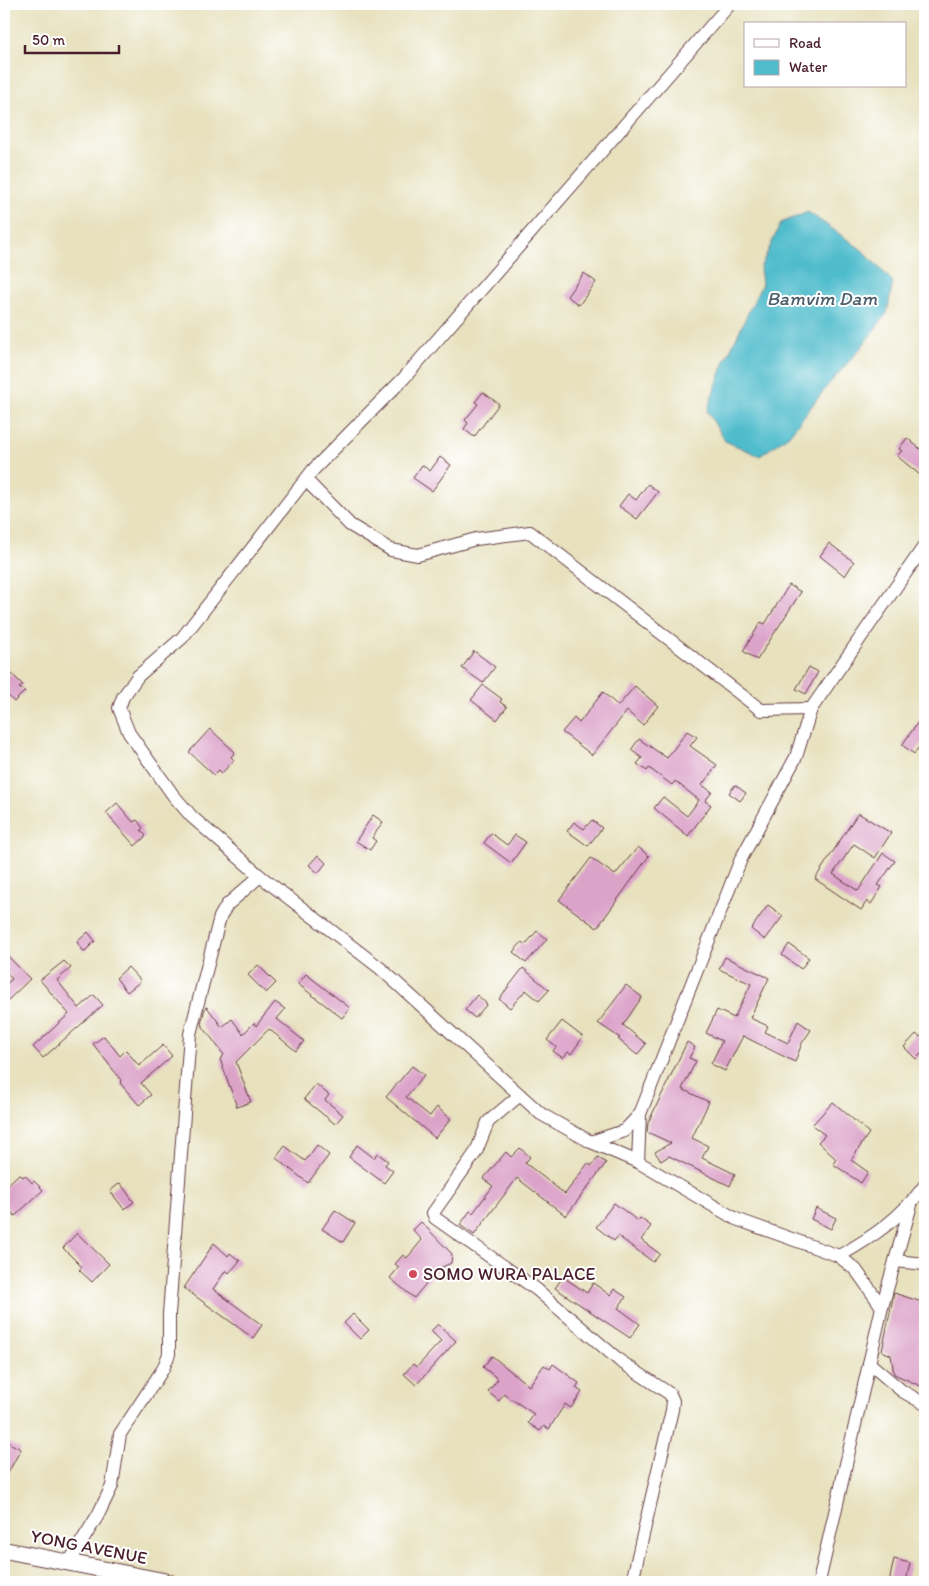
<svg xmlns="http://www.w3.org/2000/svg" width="929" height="1586" font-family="Itim,sans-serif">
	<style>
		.water { fill: #50bccc; stroke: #4d6e7c }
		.building { fill: #dca3c9 }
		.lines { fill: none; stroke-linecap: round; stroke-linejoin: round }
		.street-casing { stroke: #623c41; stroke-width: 14 }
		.secondary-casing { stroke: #623c41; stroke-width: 18 }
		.street { stroke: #fff; stroke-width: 12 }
		.secondary { stroke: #fff; stroke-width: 16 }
		.poi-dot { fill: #d1495b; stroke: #fff; stroke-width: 2 }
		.labels { text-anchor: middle; stroke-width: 4; stroke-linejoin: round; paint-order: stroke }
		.poi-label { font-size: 18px; fill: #4a1f2b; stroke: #fff; text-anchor: start }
		.street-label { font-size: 18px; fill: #4a1f2b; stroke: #fff }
		.water-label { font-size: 19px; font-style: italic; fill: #4c5e6b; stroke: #fff }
	</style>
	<rect width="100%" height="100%" fill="#fff"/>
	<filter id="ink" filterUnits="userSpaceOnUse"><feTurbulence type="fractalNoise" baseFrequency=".02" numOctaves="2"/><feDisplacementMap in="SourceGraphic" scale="10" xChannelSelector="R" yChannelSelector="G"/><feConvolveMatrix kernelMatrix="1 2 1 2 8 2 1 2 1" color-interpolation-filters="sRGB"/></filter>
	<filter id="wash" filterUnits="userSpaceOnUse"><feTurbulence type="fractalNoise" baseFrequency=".0096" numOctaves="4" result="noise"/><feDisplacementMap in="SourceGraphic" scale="20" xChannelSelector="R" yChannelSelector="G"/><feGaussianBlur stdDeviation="1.12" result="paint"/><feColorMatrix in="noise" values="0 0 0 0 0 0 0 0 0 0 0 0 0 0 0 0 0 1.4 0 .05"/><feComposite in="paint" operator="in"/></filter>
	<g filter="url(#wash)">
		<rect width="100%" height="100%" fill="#e7e1be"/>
		<path class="water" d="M808,212L861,249L893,282L887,313L860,349L828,385L789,435L760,456L725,441L707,411L725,361L762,284L760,268L781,223Z"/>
		<g id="blocks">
			<g class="building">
				<path d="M584,273L596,282L579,305L567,296Z"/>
				<path d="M483,392L499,404L474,437L464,429L468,423L465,420L478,404L475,402Z"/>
				<path d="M907,438L925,453V479L897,456L902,451L899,449Z"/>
				<path d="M440,457L451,465L432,491L413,478L422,465L430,471Z"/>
				<path d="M648,484L658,492L637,519L619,506L628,494L636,500Z"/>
				<path d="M829,543L854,562L845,576L820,556Z"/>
				<path d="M789,585L801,592L757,660L743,651L761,622L765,624Z"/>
				<path d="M474,651L495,667L483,683L462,668Z"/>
				<path d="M809,667L818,672L806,694L796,689Z"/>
				<path d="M11,673L23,685L19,688L25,691L14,702L4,691V680Z"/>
				<path d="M483,685L502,699L500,702L507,707L497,720L471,700Z"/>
				<path d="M635,686L658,706L643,725L627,711L592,755L562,732L574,718L579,723L603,692L618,706Z"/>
				<path d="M925,712V738L914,754L902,745Z"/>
				<path d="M210,729L235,752L231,757L234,760L222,773L219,770L214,775L189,752Z"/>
				<path d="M687,731L697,737L690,746L717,765L702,785L712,792L705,801L711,805L688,836L654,808L663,797L687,816L699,800L675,781L672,785L649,768L647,771L637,764L642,758L631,750L639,739L667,758Z"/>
				<path d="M735,785L746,793L740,801L729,793Z"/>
				<path d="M117,803L133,822L137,820L143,828L141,830L146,836L135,846L106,813Z"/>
				<path d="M858,813L891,833L875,858L854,844L833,874L858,891L883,853L895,861L878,885L882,887L871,904L867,901L861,910L815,879Z"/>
				<path d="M373,815L383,822L372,838L376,841L370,850L356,841Z"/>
				<path d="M592,820L602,828L588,846L567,831L574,822L584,829Z"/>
				<path d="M491,833L507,845L515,835L526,842L511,863L484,843Z"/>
				<path d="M638,847L649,856L597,928L559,900L591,858L615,875Z"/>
				<path d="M318,855L326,863L318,873L309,865Z"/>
				<path d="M768,905L783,916L765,940L751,929Z"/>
				<path d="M537,931L547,939L526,963L513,952L522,942L525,945Z"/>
				<path d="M88,932L95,941L84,952L77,942Z"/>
				<path d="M789,944L809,958L801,969L782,955Z"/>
				<path d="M4,952L30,979L4,1004V986L12,979L4,970Z"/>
				<path d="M725,957L769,978L750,1018L768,1026L765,1032L788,1043L798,1021L811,1030L802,1043L795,1062L743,1036L725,1071L711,1064L722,1041L706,1033L717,1010L734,1018L751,984L719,969Z"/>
				<path d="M64,961L71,968L57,980L79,1008L94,995L103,1005L43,1058L33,1047L69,1014L40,980Z"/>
				<path d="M258,965L276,983L266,993L248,975Z"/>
				<path d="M128,967L141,981L127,992L116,978Z"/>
				<path d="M523,968L549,990L539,1001L526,990L510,1008L499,999Z"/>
				<path d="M306,974L350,1008L342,1018L298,984Z"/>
				<path d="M626,985L642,997L623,1025L646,1044L637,1055L618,1039L620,1038L598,1023Z"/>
				<path d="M477,995L487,1004L475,1018L465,1010Z"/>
				<path d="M275,1002L285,1009L277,1019L304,1041L296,1051L269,1029L236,1062L251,1102L237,1107L220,1059L224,1055L201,1024L205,1008L207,1007L222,1027L232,1019L243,1034L254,1023L256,1026Z"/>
				<path d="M562,1021L583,1037L571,1054L568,1052L563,1058L553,1051L556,1047L547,1040Z"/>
				<path d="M925,1031V1050L916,1059L904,1047L916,1034L920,1037Z"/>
				<path d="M104,1036L120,1056L126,1050L139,1066L163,1045L172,1056L141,1083L151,1095L139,1105L120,1083L122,1081L93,1044Z"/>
				<path d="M687,1042L695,1047L689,1058L696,1061L682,1089L709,1102L692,1138L708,1146L702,1158L735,1174L730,1186L669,1156L661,1161L655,1152L671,1143L647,1132L648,1123Z"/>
				<path d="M412,1066L424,1075L406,1097L430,1116L437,1107L451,1119L435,1138L386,1097Z"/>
				<path d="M316,1084L329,1095L325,1100L343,1115L335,1124L304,1099Z"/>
				<path d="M833,1102L869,1133L851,1160L868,1172L861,1183L833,1164L836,1159L818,1142L825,1135L812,1125Z"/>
				<path d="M317,1145L329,1155L308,1183L276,1158L285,1146L305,1161Z"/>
				<path d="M357,1145L374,1158L377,1153L388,1161L385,1165L393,1171L384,1183L349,1157Z"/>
				<path d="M520,1148L530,1157L525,1163L565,1194L588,1163L591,1166L598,1157L606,1163L566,1216L517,1178L474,1235L460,1225L470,1211L473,1213L493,1186L483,1179L506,1152L511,1157Z"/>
				<path d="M19,1174L23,1177L25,1175L32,1183L34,1181L43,1190L15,1216L4,1204V1188Z"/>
				<path d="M120,1183L134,1202L124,1209L110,1191Z"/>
				<path d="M614,1203L638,1221L640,1218L651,1226L641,1240L660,1254L653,1262L618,1236L614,1241L596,1227Z"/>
				<path d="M816,1208L836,1218L831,1229L811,1219Z"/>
				<path d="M335,1210L355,1223L343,1242L322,1229Z"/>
				<path d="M421,1222L452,1254L451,1263L438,1269L414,1298L390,1278L399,1267L395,1264L403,1255L407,1258L422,1240L413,1230Z"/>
				<path d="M77,1233L109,1264L92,1282L79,1270L82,1267L63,1248Z"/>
				<path d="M214,1243L228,1256L230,1253L240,1261L229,1273L226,1270L213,1289L262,1325L253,1338L184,1288Z"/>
				<path d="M563,1277L587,1293L593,1283L610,1295L614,1289L626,1297L618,1308L640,1324L630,1338L555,1288Z"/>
				<path d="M894,1293L925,1303V1388L894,1374L891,1355L882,1351Z"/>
				<path d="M353,1314L369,1330L360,1339L344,1323Z"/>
				<path d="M438,1324L456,1341L416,1385L404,1374L413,1364L417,1367L441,1341L431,1331Z"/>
				<path d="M492,1356L529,1386L544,1365L550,1369L553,1364L579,1383L576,1388L582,1392L571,1408L565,1404L549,1429L544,1426L540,1431L528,1423L534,1414L504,1394L499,1401L488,1392L498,1379L483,1367Z"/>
				<path d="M7,1442L21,1449L4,1480V1448Z"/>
				<path d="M894,1559L910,1563L906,1582H889Z"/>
			</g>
		</g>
	</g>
	<g filter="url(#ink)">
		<use href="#blocks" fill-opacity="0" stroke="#623c41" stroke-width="1"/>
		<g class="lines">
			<defs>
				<g id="street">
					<path d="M730,4L404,378L313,470L182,638L138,676L123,697L119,708L129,733L173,795L192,817L260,876L380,968L541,1114L591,1142L638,1162L736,1219L839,1256L856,1270L882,1307L819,1582"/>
					<path d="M306,480L350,525L391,550L418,555L476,539L530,532L761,710L811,709"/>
					<path d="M520,1095L488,1122L476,1152L433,1213L435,1218L536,1289L620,1361L670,1394L673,1401L672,1410L632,1582"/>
					<path d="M591,1142L624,1131L640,1114L741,859L796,757L811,709L925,545"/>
					<path d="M638,1162L640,1114"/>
					<path d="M839,1256C873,1237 902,1217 925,1185"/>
					<path d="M895,1261L925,1264"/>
					<path d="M882,1307L911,1205"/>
					<path d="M869,1363L902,1391L925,1404"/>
					<path d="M68,1564L98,1515L112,1486L120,1434L163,1369L169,1354V1314L190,1034L220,917L227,905L260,876"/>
				</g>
				<path id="secondary" d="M4,1550L168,1582"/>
			</defs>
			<use href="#street" class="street-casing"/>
			<use href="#secondary" class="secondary-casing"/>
			<use href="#street" class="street"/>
			<use href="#secondary" class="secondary"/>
		</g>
	</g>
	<circle class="poi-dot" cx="413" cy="1274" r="5"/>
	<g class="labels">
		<g class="poi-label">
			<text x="423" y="1280">SOMO WURA PALACE</text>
		</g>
		<g class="street-label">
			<text transform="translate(89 1547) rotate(11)" y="6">YONG AVENUE</text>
		</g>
		<g class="water-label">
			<text x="822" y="305">Bamvim Dam</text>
		</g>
	</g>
	<rect width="929" height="1586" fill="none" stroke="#fff" stroke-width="20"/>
	<rect x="744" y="22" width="162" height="65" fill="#ffffff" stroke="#b7a5aa"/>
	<rect x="754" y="39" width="25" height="8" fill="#ffffff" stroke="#b7a5aa"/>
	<text x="789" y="48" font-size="15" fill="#4a1f2b">Road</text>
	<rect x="754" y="60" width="25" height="15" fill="#50bccc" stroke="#b7a5aa"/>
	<text x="789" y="72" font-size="15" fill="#4a1f2b">Water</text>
	<path d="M25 45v8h94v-8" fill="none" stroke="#4a1f2b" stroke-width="2.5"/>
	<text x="32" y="45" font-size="15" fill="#4a1f2b" stroke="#ffffff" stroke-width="4" paint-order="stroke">50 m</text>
</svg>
